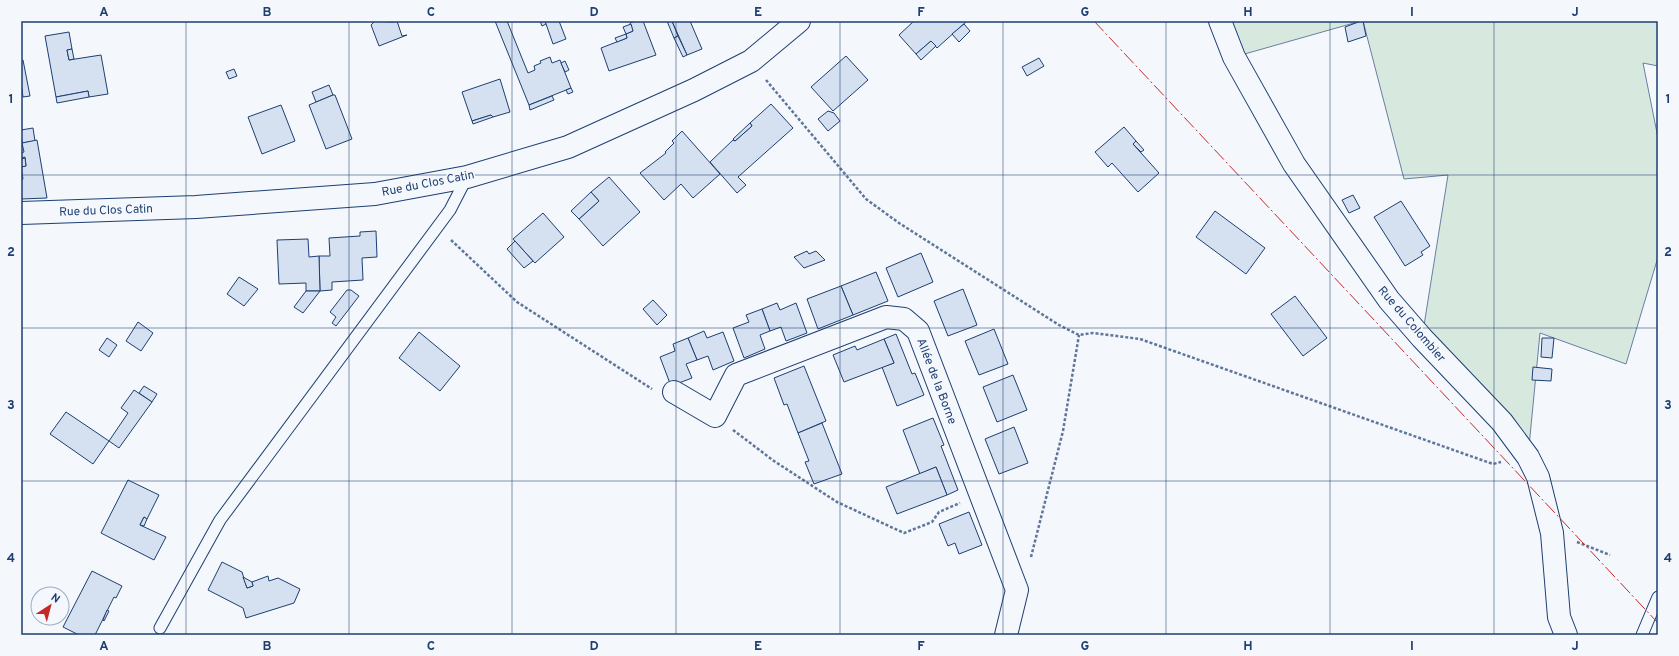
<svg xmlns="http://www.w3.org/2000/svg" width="1679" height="656" font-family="Overpass,sans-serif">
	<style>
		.green { fill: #d7e8df; stroke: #687fa3 }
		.building { fill: #d5e0f0; stroke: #1d3f73 }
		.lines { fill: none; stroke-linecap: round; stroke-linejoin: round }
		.service-casing { stroke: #1d3f73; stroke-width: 13 }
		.minor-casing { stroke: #1d3f73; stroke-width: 24 }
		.path { stroke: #5e769c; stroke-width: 2.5; stroke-dasharray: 3 2; stroke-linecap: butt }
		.service { stroke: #f4f7fb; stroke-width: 11 }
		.minor { stroke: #f4f7fb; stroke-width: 22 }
		.power { stroke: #c62828; stroke-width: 1; stroke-dasharray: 14 3 2 3; stroke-linecap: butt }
		.grid { fill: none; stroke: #1d3f73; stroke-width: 1; stroke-opacity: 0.55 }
		.labels { text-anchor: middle; stroke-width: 3; stroke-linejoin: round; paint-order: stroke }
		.street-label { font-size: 12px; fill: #1d3f73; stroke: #f4f7fb }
		.neatline { fill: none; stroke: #1d3f73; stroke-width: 1.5 }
		.grid-label { font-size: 13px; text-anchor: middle; font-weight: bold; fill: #1d3f73 }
	</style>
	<rect width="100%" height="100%" fill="#f4f7fb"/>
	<g class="green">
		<path d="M1219,21H1361L1234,57Z"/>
		<path d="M1363,21H1658V66L1643,63L1658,138V257L1626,364L1540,333L1528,457L1422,338L1448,175L1404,179Z"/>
	</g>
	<g class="building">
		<path d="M375,21L393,22L397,21L402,36L407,35L379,46L371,25Z"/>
		<path d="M495,21H507L528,73L535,70L534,66L541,63L540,61L550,57L552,63L560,60L571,88L529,105Z"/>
		<path d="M540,21H545L546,24L542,26Z"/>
		<path d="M545,21H559L566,39L553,44Z"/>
		<path d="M635,21H643L656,55L609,71L601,48L627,38L626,34L633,31L630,23Z"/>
		<path d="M667,21H672L678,36L674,38Z"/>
		<path d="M672,21H690L702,49L687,55Z"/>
		<path d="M914,21H967L937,48L931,41L916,54L899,35Z"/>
		<path d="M1361,21H1363L1366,36L1348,42L1345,27Z"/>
		<path d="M631,24L633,31L626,34L623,27Z"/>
		<path d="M964,24L970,31L959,42L952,34Z"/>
		<path d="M69,32L72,49L67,50L69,60L101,55L108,94L89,97L88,91L56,97L45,36Z"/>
		<path d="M626,34L627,38L617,42L615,38Z"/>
		<path d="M678,36L687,55L683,57L674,38Z"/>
		<path d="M931,41L936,46L921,60L916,54Z"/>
		<path d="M72,49L74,59L69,60L67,50Z"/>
		<path d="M846,56L868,80L833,111L811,87Z"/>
		<path d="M1039,58L1044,66L1027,76L1022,67Z"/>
		<path d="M23,60L30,96L23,97L21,82V61Z"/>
		<path d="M565,61L569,70L565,72L561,63Z"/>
		<path d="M234,69L237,76L229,79L226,72Z"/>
		<path d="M500,79L510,112L493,117L491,115L472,121L462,92Z"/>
		<path d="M329,85L333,95L316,102L312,92Z"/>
		<path d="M571,88L573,92L568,94L566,90Z"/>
		<path d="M88,91L89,97L57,103L56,97Z"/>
		<path d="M333,95H335L352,139L326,149L309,105Z"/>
		<path d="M552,96L554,100L530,110L529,105Z"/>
		<path d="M771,104L793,128L738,177L746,185L737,193L710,162L733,140L735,141L752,126L750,123Z"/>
		<path d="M281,105L295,141L262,154L248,117Z"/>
		<path d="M828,111L834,113L840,121L828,131L818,119Z"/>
		<path d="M491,115L493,117L473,124L472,121Z"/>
		<path d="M750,123L752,126L735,141L733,139Z"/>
		<path d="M1124,127L1136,141L1133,144L1159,173L1138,192L1112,163L1108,167L1095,152Z"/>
		<path d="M33,128L35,141L22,143L21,130Z"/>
		<path d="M682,131L720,174L693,198L681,184L664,200L640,173L666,153L665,152L674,143L672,141Z"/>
		<path d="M37,140L47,198L21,199V180L23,179L21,167L26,166L25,157L21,158V153L24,152L22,143Z"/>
		<path d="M1136,141L1144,150L1141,152L1133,144Z"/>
		<path d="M25,158L26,166L21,167V159Z"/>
		<path d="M609,177L640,212L603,246L579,219L599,201L591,192Z"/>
		<path d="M591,192L599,201L579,219L571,211Z"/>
		<path d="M1353,195L1360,208L1349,213L1342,200Z"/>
		<path d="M1401,201L1430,246L1421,252L1423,255L1405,266L1374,217Z"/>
		<path d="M1215,211L1265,248L1246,274L1196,237Z"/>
		<path d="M543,213L564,237L535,263L513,239Z"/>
		<path d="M376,231L377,257L362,258L363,280L332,282V290L320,291L319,256H330L329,238L360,236V232Z"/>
		<path d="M308,239L309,257L319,256L320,291H306V283L279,284L277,240Z"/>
		<path d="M515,241L533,261L524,268L507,249Z"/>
		<path d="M807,251L809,254L816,251L825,260L804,268L794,257Z"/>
		<path d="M921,253L933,282L898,297L886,268Z"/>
		<path d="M876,272L888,301L853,315L841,286Z"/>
		<path d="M239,277L258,289L244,306L227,294Z"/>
		<path d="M841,286L853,315L818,329L807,299Z"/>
		<path d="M963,289L977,325L948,336L934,301Z"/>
		<path d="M347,290H351L359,296L336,326L332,323L336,317L330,312Z"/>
		<path d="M306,291H320L303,313L294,307Z"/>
		<path d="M1295,296L1327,338L1303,356L1271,314Z"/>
		<path d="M653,300L667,315L657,325L643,309Z"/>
		<path d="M777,303L780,310L796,303L807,333L786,341L781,327L770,331L762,309Z"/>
		<path d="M762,309L770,331L760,335L765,349L744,358L733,328L749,322L746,315Z"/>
		<path d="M138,322L153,333L141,351L126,341Z"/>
		<path d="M994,329L1008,364L979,375L965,341Z"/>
		<path d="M704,331L707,338L723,332L734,361L713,370L708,356L697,360L688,338Z"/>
		<path d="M419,332L460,366L440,391L399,358Z"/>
		<path d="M896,334L912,374L915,373L924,395L897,406L882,367L894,363L884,339Z"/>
		<path d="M107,338L117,345L109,357L99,350Z"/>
		<path d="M688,338L697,360L686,364L692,378L671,386L660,357L675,351L673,344Z"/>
		<path d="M1542,338H1554L1552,358L1541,357Z"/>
		<path d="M884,339L894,363L844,382L833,355L855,346L857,350Z"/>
		<path d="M804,366L826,421L798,433L787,404L784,405L774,378Z"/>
		<path d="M1533,367L1552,369L1551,381L1532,380Z"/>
		<path d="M1013,375L1027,410L997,422L983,387Z"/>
		<path d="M144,386L157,394L152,402L139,393Z"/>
		<path d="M134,390L152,402L119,448L109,441L128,413L121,408Z"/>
		<path d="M66,412L109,441L93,464L50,434Z"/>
		<path d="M933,418L944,445L941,446L958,490L947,495L936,467L920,474L903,430Z"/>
		<path d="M822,423L842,474L814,484L805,462L809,461L798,433Z"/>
		<path d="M1014,427L1028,463L999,474L985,439Z"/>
		<path d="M936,467L947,495L897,514L886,487Z"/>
		<path d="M128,480L159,495L147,519L144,517L140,525L166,537L154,560L101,533Z"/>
		<path d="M969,512L982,545L959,554L955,543L948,546L939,524Z"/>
		<path d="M144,517L147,519L144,526L140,525Z"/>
		<path d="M222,562L242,572L247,588L253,586L252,582L268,576L269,581L278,578L300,589L294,603L246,618L243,608L208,590Z"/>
		<path d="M92,571L122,586L116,598L114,597L95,635H79L63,627Z"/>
		<path d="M243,577L252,582L253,586L247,588Z"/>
		<path d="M107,610L109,611L104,621L103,620Z"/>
	</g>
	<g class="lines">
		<defs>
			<g id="service">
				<path d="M160,628L220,520L450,210L467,177"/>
				<path d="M1642,635L1658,597"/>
			</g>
			<g id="minor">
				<path d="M1220,21L1234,57L1294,164L1389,300L1422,338L1502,422L1528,457L1538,477L1552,533L1559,617L1566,635"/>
				<path d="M21,213L196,207L375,194L467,177L568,147L694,90L751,61L799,21"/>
				<path d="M674,392L715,416L736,375L886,317L904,319L918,331L1017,590L1006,635"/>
			</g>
		</defs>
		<use href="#service" class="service-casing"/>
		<use href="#minor" class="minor-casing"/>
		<g class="path">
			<path d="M766,80L866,199L899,223L1059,325L1079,335L1093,333L1140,339L1493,464L1501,462"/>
			<path d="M451,240L517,302L652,389"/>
			<path d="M733,430L774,461L837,502L904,533L932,522L939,512L960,503"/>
			<path d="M1577,542L1610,555"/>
			<path d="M1031,557L1063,431L1079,335"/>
		</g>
		<use href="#service" class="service"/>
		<use href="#minor" class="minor"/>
		<path class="power" d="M1094,21L1658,623"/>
	</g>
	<path class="grid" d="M186,21V635M349,21V635M512,21V635M676,21V635M840,21V635M1003,21V635M1166,21V635M1330,21V635M1494,21V635M21,175H1658M21,328H1658M21,481H1658"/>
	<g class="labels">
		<g class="street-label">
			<text transform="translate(428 183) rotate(-11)" y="4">Rue du Clos Catin</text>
			<text transform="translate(106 210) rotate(-2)" y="4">Rue du Clos Catin</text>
			<text transform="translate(1412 324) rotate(49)" y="4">Rue du Colombier</text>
			<text transform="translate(937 381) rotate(69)" y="4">Allée de la Borne</text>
		</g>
	</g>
	<rect width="1679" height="656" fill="none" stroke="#f4f7fb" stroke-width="44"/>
	<g transform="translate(50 606) rotate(36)"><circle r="19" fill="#f4f7fb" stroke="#9eadc5"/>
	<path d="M0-3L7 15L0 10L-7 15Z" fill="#c62828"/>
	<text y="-6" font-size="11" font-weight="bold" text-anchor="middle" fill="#1d3f73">N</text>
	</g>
	<rect x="22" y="22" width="1635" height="612" class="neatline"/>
	<g class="grid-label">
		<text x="104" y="16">A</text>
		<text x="267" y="16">B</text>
		<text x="431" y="16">C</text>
		<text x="594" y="16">D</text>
		<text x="758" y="16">E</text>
		<text x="921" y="16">F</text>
		<text x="1085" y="16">G</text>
		<text x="1248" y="16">H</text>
		<text x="1412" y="16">I</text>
		<text x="1575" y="16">J</text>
		<text x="11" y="103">1</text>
		<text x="1668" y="103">1</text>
		<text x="11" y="256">2</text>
		<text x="1668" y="256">2</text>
		<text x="11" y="409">3</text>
		<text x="1668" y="409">3</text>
		<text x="11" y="562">4</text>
		<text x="1668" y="562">4</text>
		<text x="104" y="650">A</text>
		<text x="267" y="650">B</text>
		<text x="431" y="650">C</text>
		<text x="594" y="650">D</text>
		<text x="758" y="650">E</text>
		<text x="921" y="650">F</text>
		<text x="1085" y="650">G</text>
		<text x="1248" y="650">H</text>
		<text x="1412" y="650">I</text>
		<text x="1575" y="650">J</text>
	</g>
</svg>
